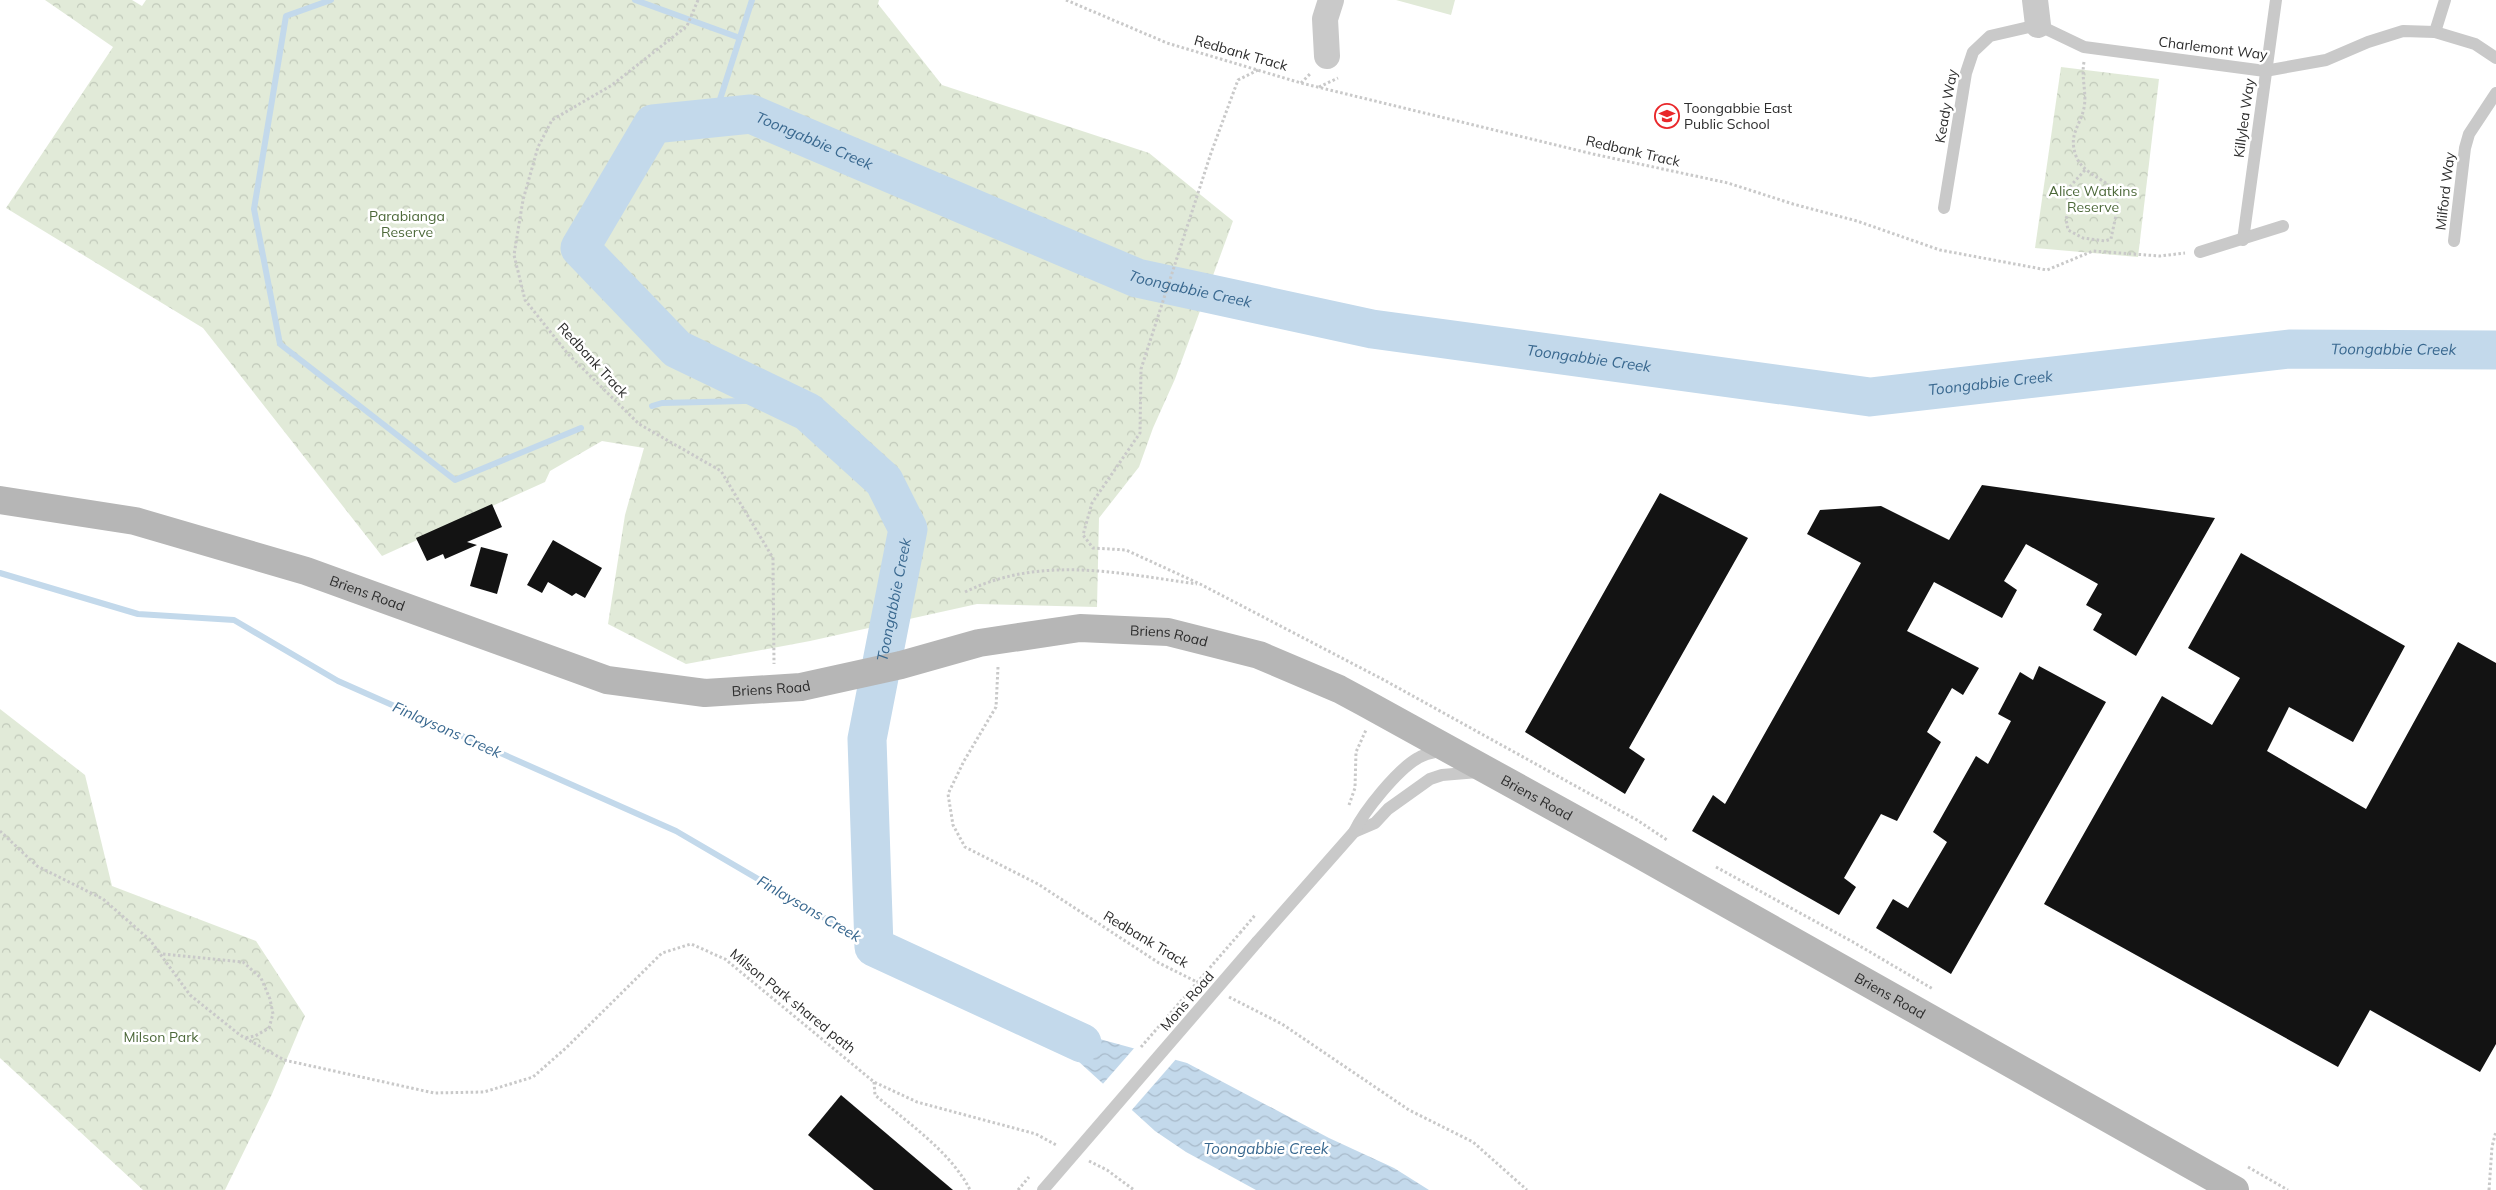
<svg xmlns="http://www.w3.org/2000/svg" width="2496" height="1190" font-family="Mulish,sans-serif">
	<style>
		.grass { fill: #e1ead8 }
		.forest { fill: url(#forest-crowns) }
		.water { fill: url(#water-waves) }
		.pier { fill: #fff }
		.lines { fill: none; stroke-linecap: round; stroke-linejoin: round }
		.stream { stroke: #c3d9eb; stroke-width: 6 }
		.river { stroke: #c3d9eb; stroke-width: 39 }
		.building { fill: #131313 }
		.path { stroke: #c9c9c9; stroke-width: 3; stroke-dasharray: 2.5 2.5; stroke-linecap: butt }
		.lane { stroke: #c9c9c9; stroke-width: 12 }
		.street { stroke: #c9c9c9; stroke-width: 26 }
		.secondary { stroke: #b6b6b6; stroke-width: 28 }
		.path-bridge { stroke: #c9c9c9; stroke-width: 3; stroke-dasharray: 2.5 2.5; stroke-linecap: butt }
		.lane-bridge { stroke: #c9c9c9; stroke-width: 12 }
		.labels { text-anchor: middle; stroke-width: 5; stroke-linejoin: round; paint-order: stroke }
		.street-label { font-size: 14px; fill: #2c2c2c; stroke: #fff }
		.poi-label { font-size: 14px; fill: #2c2c2c; stroke: #fff; text-anchor: start }
		.park-label { font-size: 14px; fill: #4c6839; stroke: #fff }
		.water-label { font-size: 15px; font-style: italic; fill: #39688f; stroke: #fff }
	</style>
	<defs>
		<pattern id="forest-crowns" width="20" height="18" patternUnits="userSpaceOnUse" patternTransform="scale(1.25)"><rect width="20" height="18" fill="#e1ead8"/><path d="M2 6a3 3 0 1 1 6 0M12 15a3 3 0 1 1 6 0" fill="none" stroke="#c1c9ba"/></pattern>
		<pattern id="water-waves" width="16" height="10" patternUnits="userSpaceOnUse" patternTransform="scale(1.25)"><rect width="16" height="10" fill="#c3d9eb"/><path d="M0 5q4-4 8 0t8 0" fill="none" stroke="#a8baca"/></pattern>
	</defs>
	<rect width="100%" height="100%" fill="#fff"/>
	<path class="grass" d="M1396,0H1455L1451,15Z"/>
	<g class="forest">
		<path d="M45,0H132L142,6L146,0H879L878,4L942,85L1149,153L1233,221L1175,379L1153,428L1139,467L1099,518L1097,607L977,604L810,641L686,664L608,624L625,515L644,448L602,441L550,471L545,482L382,556L203,328L6,208L113,47Z"/>
		<path d="M2061,67L2159,79L2138,257L2035,248Z"/>
		<path d="M0,709L85,775L112,886L256,941L305,1016L272,1094L225,1190H143L0,1058Z"/>
	</g>
	<path class="water" d="M1034,1021L1187,1063L1329,1138L1394,1168L1429,1190H1256L1186,1152L1155,1131Z"/>
	<path class="pier" d="M1136,1046L1177,1058L1130,1112L1101,1086Z"/>
	<g class="lines">
		<g class="stream">
			<path d="M331,0L286,16L254,209L280,344L455,480L581,428"/>
			<path d="M635,0L740,38"/>
			<path d="M714,118L752,0"/>
			<path d="M652,406L662,403L784,400"/>
			<path d="M0,573L138,614L234,620L338,681L676,831L874,947"/>
		</g>
		<path class="river" id="s1" d="M1082,1043L874,947L867,739L908,529L884,481L808,412L677,349L580,248L653,124L751,114L1137,278L1372,329L1870,397L2289,349L2496,350"/>
	</g>
	<g class="building">
		<path d="M1982,485L2215,518L2136,656L2093,630L2102,614L2086,605L2098,584L2026,544L2004,581L2017,590L2002,618L1934,582L1907,631L1979,668L1963,695L1952,688L1927,732L1941,742L1897,821L1881,814L1844,878L1856,887L1839,915L1692,831L1713,795L1725,804L1861,563L1807,534L1820,510L1881,506L1949,540Z"/>
		<path d="M1660,493L1748,538L1629,748L1645,759L1625,794L1525,732Z"/>
		<path d="M492,504L502,527L467,542L477,545L445,559L443,554L427,561L416,538Z"/>
		<path d="M553,540L602,568L585,598L576,593L572,596L548,582L542,593L527,585Z"/>
		<path d="M481,547L508,554L497,594L470,586Z"/>
		<path d="M2241,553L2405,646L2353,742L2289,707L2267,751L2366,809L2458,642L2496,663V1044L2480,1072L2370,1010L2338,1067L2044,904L2162,696L2212,725L2240,678L2188,648Z"/>
		<path d="M2039,666L2106,702L1951,974L1876,928L1893,899L1908,908L1947,842L1933,832L1976,756L1988,764L2011,721L1998,714L2020,672L2033,680Z"/>
		<path d="M841,1095L953,1190H874L808,1135Z"/>
	</g>
	<g class="lines">
		<g class="path">
			<path d="M698,0L687,26L612,85L552,120L538,147L523,200L514,255L525,300L568,354L639,424L721,471L773,558L774,664"/>
			<path d="M1066,0L1167,43L1301,83L1593,154L1728,183L1793,204L1857,221L1940,250L2047,270L2093,251L2160,256L2185,253"/>
			<path d="M2084,62C2081,78 2087,93 2084,108C2080,127 2068,134 2076,156C2084,178 2115,179 2117,200C2118,212 2113,227 2111,239L2105,241L2083,238L2068,230L2066,219L2070,206L2065,192L2085,170"/>
			<path d="M1258,70L1238,80L1211,153L1141,369L1140,433L1092,503L1083,535L1093,548L1126,550L1200,584L1384,680L1637,820L1667,840"/>
			<path d="M1301,83L1311,73"/>
			<path d="M1319,87L1338,78"/>
			<path d="M965,592C1041,555 1117,573 1197,584"/>
			<path d="M998,667L996,707L964,761L948,794L953,825L965,847L1038,884L1159,963L1201,984"/>
			<path d="M1349,805L1355,788L1356,752L1366,730"/>
			<path d="M0,831L37,866L103,899L150,940L190,995L240,1035L284,1060L434,1093L484,1092L533,1077L567,1047L662,953L691,944L725,959L874,1082L917,1102L1036,1134L1058,1146"/>
			<path d="M1716,867L1853,942L1933,989"/>
			<path d="M1240,933L1256,914"/>
			<path d="M163,954L243,962L261,978L270,999L273,1014L269,1028L255,1036L245,1038"/>
			<path d="M1229,997L1282,1024L1409,1110L1473,1142L1527,1190"/>
			<path d="M874,1082L875,1095C907,1122 952,1153 970,1190"/>
			<path d="M1089,1161L1107,1170L1134,1190"/>
			<path d="M2248,1167L2288,1190"/>
			<path d="M2489,1190L2492,1147L2496,1131"/>
		</g>
		<g class="lane">
			<path d="M2435,32L2445,0"/>
			<path d="M1944,208L1966,73L1973,52L1990,36L2038,25L2084,47L2265,71L2326,60L2368,42L2403,31L2435,32L2475,44L2496,58"/>
			<path d="M2243,240L2276,0"/>
			<path d="M2454,241L2465,148L2469,134L2496,93"/>
			<path d="M2200,252L2283,226"/>
			<path d="M1354,832L1375,823L1388,809L1430,779L1442,775L1478,772"/>
			<path d="M1257,942L1354,832C1364,811 1397,770 1418,758C1426,753 1435,752 1444,750"/>
		</g>
		<g class="street">
			<path d="M2035,0L2038,25"/>
			<path d="M1327,56L1325,19L1331,0"/>
		</g>
		<path class="secondary" id="s2" d="M0,500L135,521L306,571L607,680L705,693L801,687L901,665L979,643L1080,628L1168,632L1259,655L1339,689L1365,703L1635,852L2235,1190"/>
		<g class="path-bridge">
			<path d="M1141,1047L1240,933"/>
			<path d="M1018,1190L1029,1177"/>
		</g>
		<path class="lane-bridge" d="M1043,1190L1257,942"/>
	</g>
	<defs>
		<symbol id="school-ring" viewBox="-11 -11 22 22"><circle r="9.5" fill="#fff" stroke="#e9282b" stroke-width="1.5"/><path d="M0-5L7-2L0 1L-7-2ZM-4 1L0 2.5L4 1V4Q0 6-4 4Z" fill="#e9282b"/></symbol>
	</defs>
	<g fill-rule="evenodd">
		<use href="#school-ring" x="1653" y="102" width="28" height="28"/>
	</g>
	<g class="labels">
		<g class="street-label">
			<text transform="translate(2213 48) rotate(7)" y="5">Charlemont Way</text>
			<text transform="translate(1241 53) rotate(16)" y="5">Redbank Track</text>
			<text transform="translate(1946 106) rotate(-80)" y="5">Keady Way</text>
			<text transform="translate(2244 118) rotate(-82)" y="5">Killylea Way</text>
			<text transform="translate(1633 151) rotate(13)" y="5">Redbank Track</text>
			<text transform="translate(2445 191) rotate(-83)" y="5">Milford Way</text>
			<text transform="translate(593 360) rotate(47)" y="5">Redbank Track</text>
			<text dy="5" stroke="none"><textPath href="#s2" startOffset="380">Briens Road</textPath></text>
			<text dy="5" stroke="none"><textPath href="#s2" startOffset="1205">Briens Road</textPath></text>
			<text dy="5" stroke="none"><textPath href="#s2" startOffset="800">Briens Road</textPath></text>
			<text dy="5" stroke="none"><textPath href="#s2" startOffset="1610">Briens Road</textPath></text>
			<text transform="translate(1146 939) rotate(31)" y="5">Redbank Track</text>
			<text dy="5" stroke="none"><textPath href="#s2" startOffset="2015">Briens Road</textPath></text>
			<text transform="translate(793 1001) rotate(39)" y="5">Milson Park shared path</text>
			<text transform="translate(1187 1001) rotate(-49)" y="5">Mons Road</text>
		</g>
		<g class="poi-label">
			<text x="1684" y="113">Toongabbie East<tspan x="1684" dy="16">Public School</tspan></text>
		</g>
		<g class="park-label">
			<text x="2093" y="196">Alice Watkins<tspan x="2093" dy="16">Reserve</tspan></text>
			<text x="407" y="221">Parabianga<tspan x="407" dy="16">Reserve</tspan></text>
			<text x="161" y="1042">Milson Park</text>
		</g>
		<g class="water-label">
			<text dy="5" stroke="none"><textPath href="#s1" startOffset="1404">Toongabbie Creek</textPath></text>
			<text dy="5" stroke="none"><textPath href="#s1" startOffset="1809">Toongabbie Creek</textPath></text>
			<text dy="5" stroke="none"><textPath href="#s1" startOffset="3024">Toongabbie Creek</textPath></text>
			<text dy="5" stroke="none"><textPath href="#s1" startOffset="2214">Toongabbie Creek</textPath></text>
			<text dy="5" stroke="none"><textPath href="#s1" startOffset="2619">Toongabbie Creek</textPath></text>
			<text dy="5" stroke="none"><textPath href="#s1" startOffset="579">Toongabbie Creek</textPath></text>
			<text transform="translate(447 730) rotate(24)" y="5">Finlaysons Creek</text>
			<text transform="translate(809 909) rotate(30)" y="5">Finlaysons Creek</text>
			<text x="1266" y="1154">Toongabbie Creek</text>
		</g>
	</g>
</svg>
